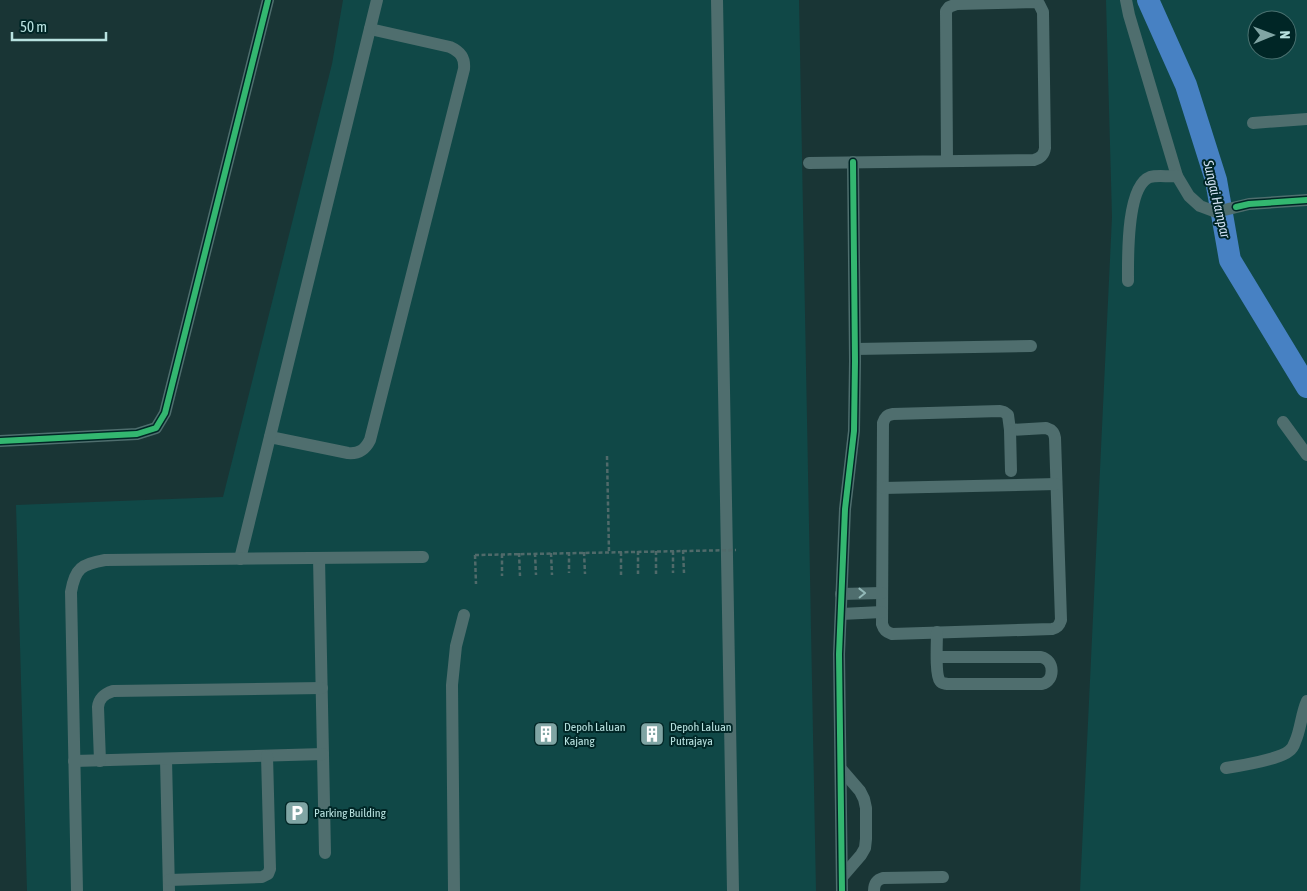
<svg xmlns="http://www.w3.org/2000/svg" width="1307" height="891" font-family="'Asap Condensed',sans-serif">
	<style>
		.built { fill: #104847; fill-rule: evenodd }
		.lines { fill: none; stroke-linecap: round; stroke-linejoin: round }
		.river { stroke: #4781c3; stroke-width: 22 }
		.path { stroke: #506a6a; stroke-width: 2.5; stroke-dasharray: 4 2.5; stroke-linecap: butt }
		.minor { stroke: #4f6e6e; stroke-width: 12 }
		.path-bridge { stroke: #506a6a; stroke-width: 2.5; stroke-dasharray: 4 2.5; stroke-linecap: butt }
		.cycleway-casing { stroke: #002626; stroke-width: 9 }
		.cycleway { stroke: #33b770; stroke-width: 6 }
		.oneway { stroke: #93b9b8 }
		.labels { text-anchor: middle; stroke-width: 4; stroke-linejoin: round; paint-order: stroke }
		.poi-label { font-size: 12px; fill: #b8e2e0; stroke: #002626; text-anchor: start }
		.water-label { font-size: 14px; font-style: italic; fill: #cfdff2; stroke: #002626 }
	</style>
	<rect width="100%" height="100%" fill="#193535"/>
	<g class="built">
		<path d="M343,0H799L816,891H27L16,505L223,497L332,64Z"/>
		<path d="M1106,0H1307V891H1080L1112,217ZM1257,20H1287V50H1257Z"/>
	</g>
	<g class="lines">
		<path class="river" d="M1148,0L1186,85L1216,180L1230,260L1307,387"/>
		<g class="path">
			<path d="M607,456L609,552"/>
			<path d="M683,550L684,573"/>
			<path d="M638,551V574"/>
			<path d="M656,551V574"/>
			<path d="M673,551V573"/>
			<path d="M569,552V573"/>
			<path d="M584,552L585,574"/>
			<path d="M621,552V575"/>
			<path d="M519,553L520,576"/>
			<path d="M535,553L536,575"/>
			<path d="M551,553L552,575"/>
			<path d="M502,554V576"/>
			<path d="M475,555L476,584"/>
		</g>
		<g class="minor">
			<path d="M717,0L733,891"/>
			<path d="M1126,0L1129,15L1177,176L1189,196L1200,206L1216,212L1249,204L1307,200"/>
			<path d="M1253,123L1307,119"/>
			<path d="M809,163L1034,160C1041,158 1044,155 1045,148L1043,12L1039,4L1036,2L957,4L949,7L946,11L947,161"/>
			<path d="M1128,281C1128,260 1126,186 1150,177C1157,175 1169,177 1177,176"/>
			<path d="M855,349L1031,346"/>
			<path d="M1000,411L1004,412L1008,415L1010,430L1046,428C1052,430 1054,432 1055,438L1061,620C1059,626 1057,628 1052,629L892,634C886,632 884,630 882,624L883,423C885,417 887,415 893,414Z"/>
			<path d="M1283,422L1307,455"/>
			<path d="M1010,430L1011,471"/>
			<path d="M270,437L348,453C359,454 365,450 370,440L464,69C465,58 461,52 450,47L370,29"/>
			<path d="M0,441L137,434L156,428L165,413L268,0"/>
			<path d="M883,488L1056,484"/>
			<path d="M319,558L325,853"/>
			<path d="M240,559L377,0"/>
			<path d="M841,594L882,593"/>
			<path d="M841,614L882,612"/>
			<path d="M937,632C937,641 935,675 940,681C942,684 944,683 947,684H1042C1055,681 1055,660 1041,657H937"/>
			<path d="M166,759L169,891"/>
			<path d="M74,761L323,754"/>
			<path d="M100,761L98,707C99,698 104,694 113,691L322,688"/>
			<path d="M1226,768C1239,766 1280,759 1289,751C1292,749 1294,745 1295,742C1301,729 1301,714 1307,701"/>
			<path d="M841,769L860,791L864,799L866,808V839L865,848L861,855L842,877"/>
			<path d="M169,880L262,877L268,874L270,869L267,756"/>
			<path d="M77,891L71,592C75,568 82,564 105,560L423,557"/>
			<path d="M454,891L452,685L456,646L464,615"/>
			<path d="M842,891L839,654L845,509L854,431L855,361L853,162"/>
			<path d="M874,891C874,884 876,880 883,878L943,877"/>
		</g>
		<path class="path-bridge" d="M475,555L736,550"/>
		<defs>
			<g id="cycleway">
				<path d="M1236,207L1249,204L1307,200"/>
				<path d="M0,441L137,434L156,428L165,413L268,0"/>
				<path d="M842,891L839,654L845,509L854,431L855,361L853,162"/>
			</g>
		</defs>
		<use href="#cycleway" class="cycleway-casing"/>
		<use href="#cycleway" class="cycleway"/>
	</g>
	<defs><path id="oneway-chevron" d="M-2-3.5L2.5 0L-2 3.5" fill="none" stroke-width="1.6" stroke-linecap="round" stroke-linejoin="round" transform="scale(1.25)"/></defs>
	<use class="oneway" href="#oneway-chevron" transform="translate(862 593) rotate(-1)"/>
	<defs>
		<symbol id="building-square" viewBox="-11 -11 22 22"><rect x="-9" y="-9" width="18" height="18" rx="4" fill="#80a5a4" stroke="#002626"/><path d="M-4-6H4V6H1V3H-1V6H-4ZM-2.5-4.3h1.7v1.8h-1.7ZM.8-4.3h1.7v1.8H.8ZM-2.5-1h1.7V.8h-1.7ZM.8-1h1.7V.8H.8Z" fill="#fff"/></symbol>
		<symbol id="parking-square" viewBox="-11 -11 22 22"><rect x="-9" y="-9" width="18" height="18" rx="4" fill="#80a5a4" stroke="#002626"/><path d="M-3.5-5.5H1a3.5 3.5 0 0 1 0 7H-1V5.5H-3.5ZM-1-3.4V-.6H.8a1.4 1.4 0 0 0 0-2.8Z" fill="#fff"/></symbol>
	</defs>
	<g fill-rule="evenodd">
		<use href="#building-square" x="532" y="720" width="28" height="28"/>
		<use href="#building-square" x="638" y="720" width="28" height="28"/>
		<use href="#parking-square" x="283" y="799" width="28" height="28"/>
	</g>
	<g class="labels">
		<g class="poi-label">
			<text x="564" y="731">Depoh Laluan<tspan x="564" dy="14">Kajang</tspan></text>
			<text x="670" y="731">Depoh Laluan<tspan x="670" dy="14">Putrajaya</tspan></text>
			<text x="314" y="817">Parking Building</text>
		</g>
		<g class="water-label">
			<text transform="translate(1217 199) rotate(77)" y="5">Sungai Hampar</text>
		</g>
	</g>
	<g transform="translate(1272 35) rotate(89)"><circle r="24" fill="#002626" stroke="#4a7170"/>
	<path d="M0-4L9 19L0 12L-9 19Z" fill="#80a5a4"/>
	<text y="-8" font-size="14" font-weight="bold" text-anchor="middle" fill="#b8e2e0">N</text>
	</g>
	<path d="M12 32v8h94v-8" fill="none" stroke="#b8e2e0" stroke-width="2.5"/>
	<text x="20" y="32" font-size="15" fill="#b8e2e0" stroke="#002626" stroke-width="4" paint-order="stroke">50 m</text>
</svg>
